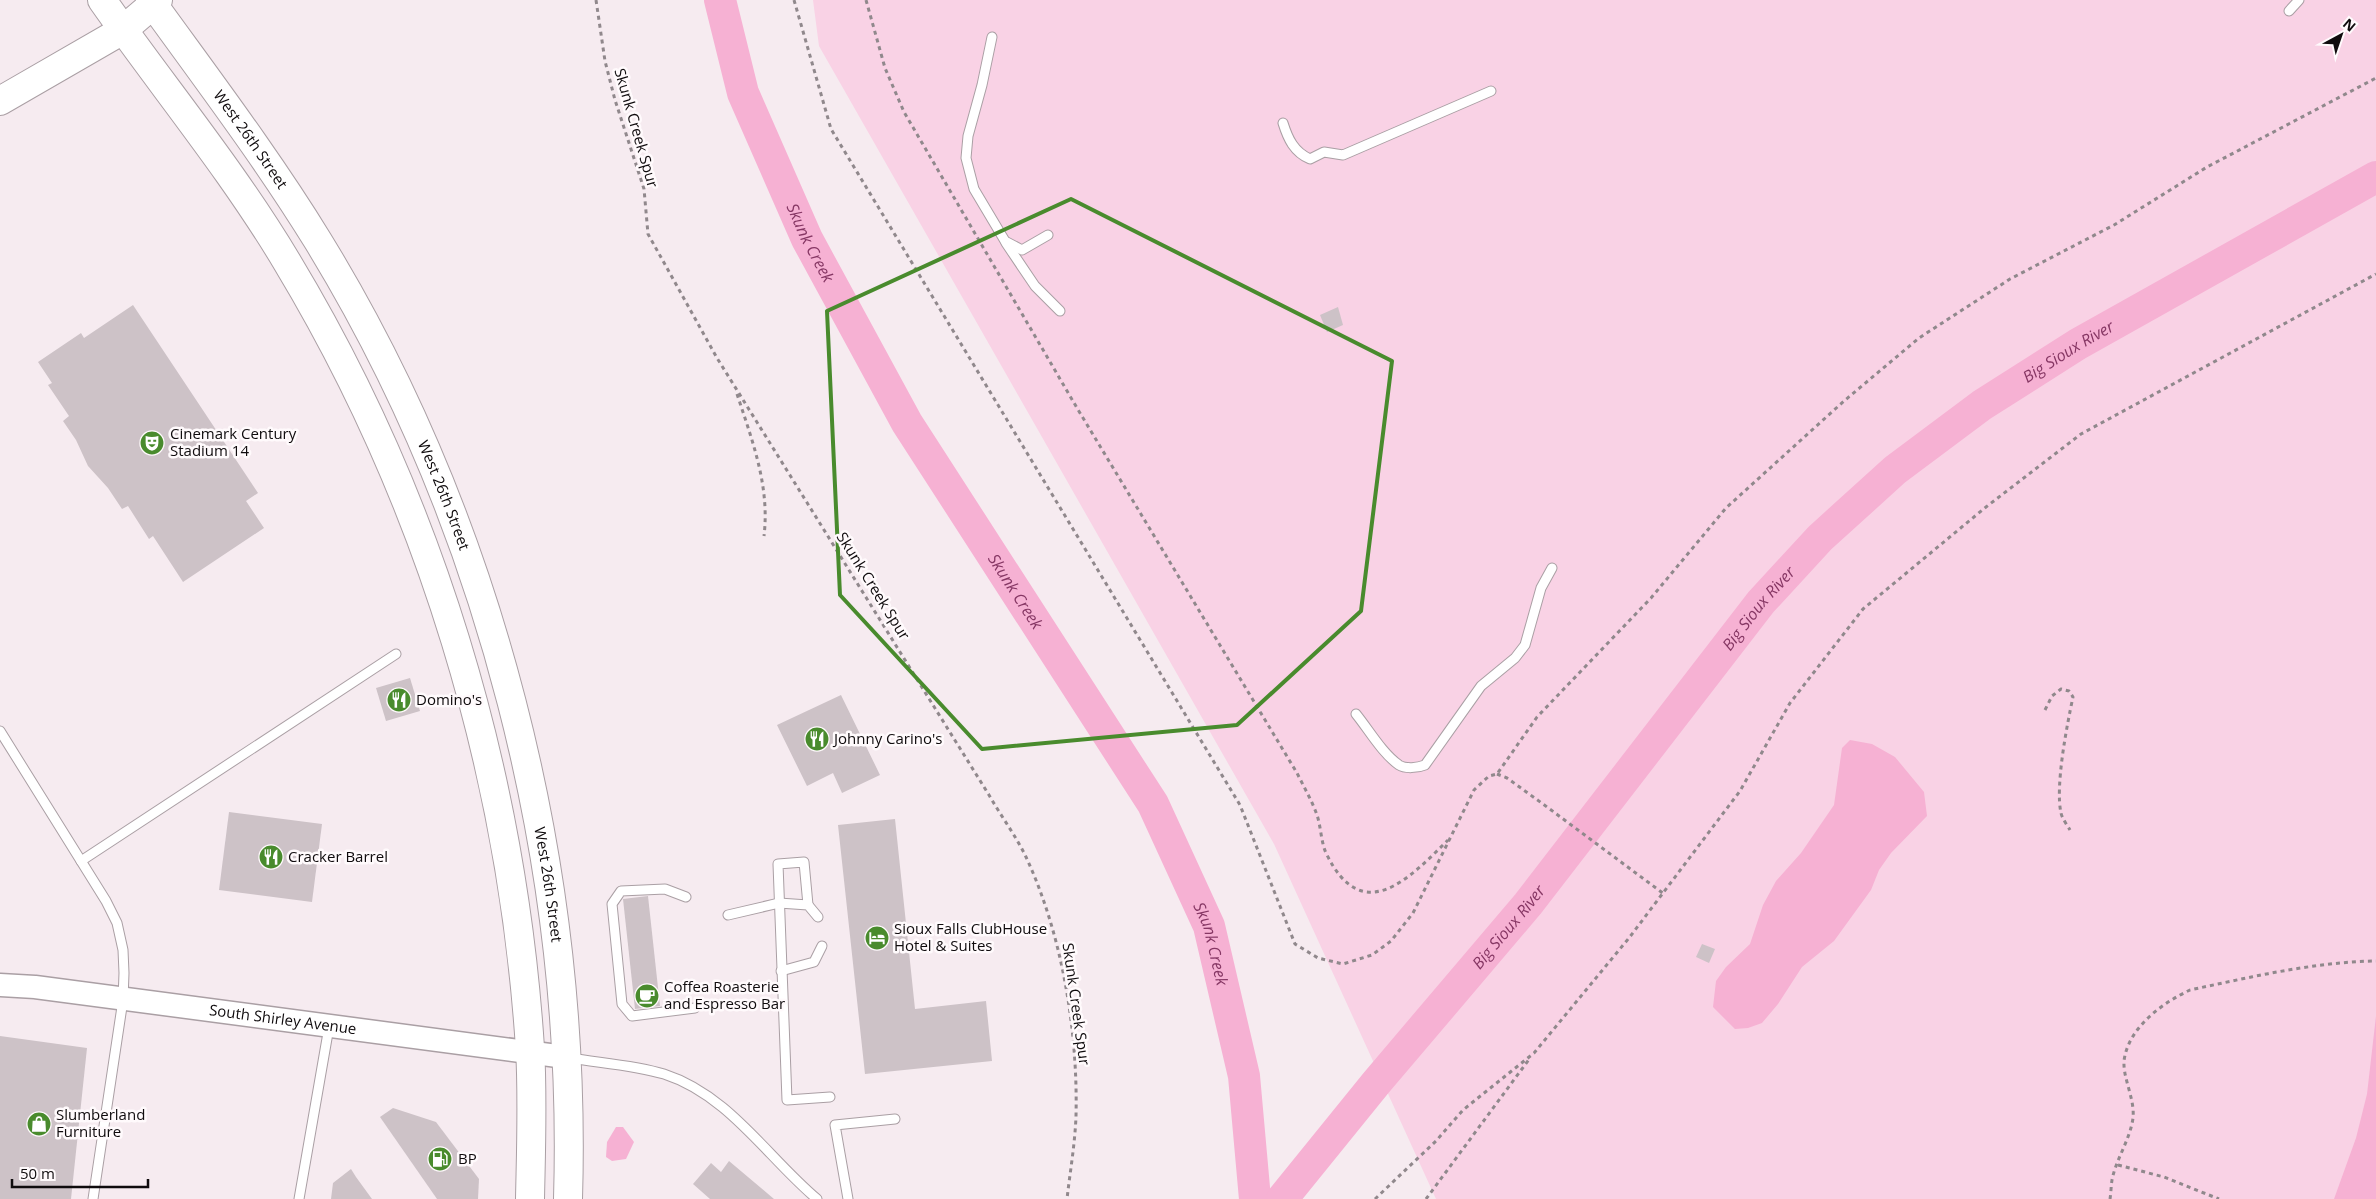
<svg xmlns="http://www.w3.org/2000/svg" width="2376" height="1199" font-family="'Open Sans',sans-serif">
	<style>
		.green { fill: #f9d2e5 }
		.water { fill: #f6b1d3 }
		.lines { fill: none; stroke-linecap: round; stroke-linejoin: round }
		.river { stroke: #f6b1d3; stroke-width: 32 }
		.building { fill: #cdc2c7 }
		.service-casing { stroke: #aa9fa4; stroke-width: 11 }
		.tertiary-casing { stroke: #aa9fa4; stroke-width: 25 }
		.primary-casing { stroke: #aa9fa4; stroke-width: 30 }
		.motorway-casing { stroke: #aa9fa4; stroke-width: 30 }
		.path { stroke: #90888c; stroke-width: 3; stroke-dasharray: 4 4; stroke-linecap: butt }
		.service { stroke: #fff; stroke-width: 9 }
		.tertiary { stroke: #fff; stroke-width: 22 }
		.primary { stroke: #fff; stroke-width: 28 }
		.motorway { stroke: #fff; stroke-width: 28 }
		.marked { fill: none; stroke: #498b2d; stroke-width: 4; stroke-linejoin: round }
		.labels { text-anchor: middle; stroke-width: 5; stroke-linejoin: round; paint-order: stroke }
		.street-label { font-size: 15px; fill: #0f0b0d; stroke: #fffafc }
		.poi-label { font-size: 15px; fill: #0f0b0d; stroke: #fffafc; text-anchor: start }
		.water-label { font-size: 16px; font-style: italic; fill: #863764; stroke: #fffafc }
	</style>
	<rect width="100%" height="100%" fill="#f6ebf0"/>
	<path class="green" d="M813,0H2376V1199H1436L1274,844L819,46Z"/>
	<g class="water">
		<path d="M1850,740L1872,744L1895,757L1924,792L1927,816L1891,853L1879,870L1871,890L1834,941L1802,967L1778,1004L1762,1023L1748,1028L1735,1029L1713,1007L1716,981L1726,967L1750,944L1763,905L1776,881L1801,853L1834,805L1842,748Z"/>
		<path d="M2376,1016V1199H2334L2356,1138L2367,1094Z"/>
		<path d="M616,1127H623L634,1142L626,1159L612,1161L606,1157L607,1142Z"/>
	</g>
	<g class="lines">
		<g class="river">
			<path id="s1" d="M720,0L743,93L807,239L907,423L1153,804L1209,926L1244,1076L1255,1199"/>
			<path id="s2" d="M1282,1199L1376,1083L1528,904L1761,602L1820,538L1895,470L1982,405L2078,344L2376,177"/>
		</g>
	</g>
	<g class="building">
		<path d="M133,305L258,493L246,501L264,528L183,582L153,536L149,539L128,506L122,509L108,488L88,466L76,440L63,421L69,416L48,385L52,383L38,362L81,333L84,338Z"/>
		<path d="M1338,307L1343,325L1327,332L1320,315Z"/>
		<path d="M410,678L420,711L386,721L376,688Z"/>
		<path d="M841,695L880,775L842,793L833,773L807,786L777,725Z"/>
		<path d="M229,812L322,824L312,902L219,890Z"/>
		<path d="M895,819L915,1009L986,1001L992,1061L865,1074L838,825Z"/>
		<path d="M648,896L660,1006L635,1009L623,899Z"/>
		<path d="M1702,944L1715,949L1709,963L1696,957Z"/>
		<path d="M0,1036L87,1048L71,1199H0Z"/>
		<path d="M393,1108L436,1122L479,1179L478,1199H437L380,1117Z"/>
		<path d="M729,1161L774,1199H710L693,1184L711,1163L721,1172Z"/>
		<path d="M351,1169L356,1177L372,1199H331L333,1183Z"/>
	</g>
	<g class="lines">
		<defs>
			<g id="service">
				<path d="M2289,11L2299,0"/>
				<path d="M992,37L982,85L968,136L966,158L974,189L1005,241L1022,250L1048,235"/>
				<path d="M1283,123C1288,139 1294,152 1310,159L1324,152L1343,155L1491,91"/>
				<path d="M1006,243L1035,286L1060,311"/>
				<path d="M1356,714C1369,730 1382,753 1399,765C1405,769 1418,768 1425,765L1481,686L1515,658L1525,645L1541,588L1552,568"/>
				<path d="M0,731L106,901L117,923L123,950L124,973L123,1000L93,1199"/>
				<path d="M81,861L396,654"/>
				<path d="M686,897L665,889L621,891L612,904L622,1004L632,1016L695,1008"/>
				<path d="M808,905L804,862L778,864L787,1100L830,1097"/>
				<path d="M728,915L779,903L808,905L818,917"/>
				<path d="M781,971L814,962L822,946"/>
				<path d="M570,1058C600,1063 634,1065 664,1074C729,1095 767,1157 817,1199"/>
				<path d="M299,1199L329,1027"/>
				<path d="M848,1199L835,1125L895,1119"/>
			</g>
			<g id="tertiary">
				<path id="s3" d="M0,985L35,987L565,1057"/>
			</g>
			<g id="primary">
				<path d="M102,0C163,87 232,170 287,262C430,499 512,772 530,1048C533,1098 531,1149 530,1199"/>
				<path id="s4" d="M150,0C207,79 267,158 318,241C491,523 578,869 568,1199"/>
			</g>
			<path id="motorway" d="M0,101L123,30L158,0"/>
		</defs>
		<use href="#service" class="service-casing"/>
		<use href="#tertiary" class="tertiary-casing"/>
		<use href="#primary" class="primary-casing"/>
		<use href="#motorway" class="motorway-casing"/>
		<g class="path">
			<path d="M596,0L605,61L615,100L644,189L648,234L717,358L989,795C1001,816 1016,836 1026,857C1062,934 1078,1031 1076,1116C1075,1144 1070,1172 1067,1199"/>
			<path d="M794,0L831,129L1240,805L1295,944L1318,958L1343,964L1372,955L1391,941L1413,913L1474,790L1489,776L1497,774L1537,717L1651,598L1726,508L1844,401L1919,338L2010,279L2114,225L2207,167L2376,78"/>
			<path d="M866,0L885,68L904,112L1077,408L1297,773C1304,787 1312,801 1317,815C1321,827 1321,842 1326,853C1362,928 1409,879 1448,840"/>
			<path d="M737,394C752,440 770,486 764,536"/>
			<path d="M2045,710L2052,696L2061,689L2069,691L2073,697C2067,725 2055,786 2061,813C2062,818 2067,825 2070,830"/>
			<path d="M1497,774L1507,778L1543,804L1664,894"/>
			<path d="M2118,1165L2164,1177L2219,1199"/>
			<path d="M1375,1199L1436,1141L1463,1110L1534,1053L1629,938L1740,791L1790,703L1863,609L1986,507L2081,434L2376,274"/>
			<path d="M1426,1199L1530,1058"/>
			<path d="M2110,1199C2111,1193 2111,1186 2112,1180C2116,1159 2130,1140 2133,1118C2135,1099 2123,1079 2124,1061C2128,1028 2162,1003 2190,990C2251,977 2314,962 2376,961"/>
		</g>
		<use href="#service" class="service"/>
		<use href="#tertiary" class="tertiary"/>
		<use href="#primary" class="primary"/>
		<use href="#motorway" class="motorway"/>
	</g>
	<path class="marked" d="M1071,199L1392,361L1361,611L1237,725L982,749L840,595L827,311Z"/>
	<defs>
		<symbol id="theatre-disc" viewBox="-11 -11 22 22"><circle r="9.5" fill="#498b2d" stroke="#fffafc"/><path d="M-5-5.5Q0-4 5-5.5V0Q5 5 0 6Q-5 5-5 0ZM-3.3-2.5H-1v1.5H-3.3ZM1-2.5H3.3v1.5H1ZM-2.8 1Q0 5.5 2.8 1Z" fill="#fff"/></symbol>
		<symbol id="restaurant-disc" viewBox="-11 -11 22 22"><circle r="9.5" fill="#498b2d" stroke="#fffafc"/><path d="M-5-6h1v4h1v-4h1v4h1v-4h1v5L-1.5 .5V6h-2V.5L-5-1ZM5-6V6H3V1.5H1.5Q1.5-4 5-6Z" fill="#fff"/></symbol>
		<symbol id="hotel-disc" viewBox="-11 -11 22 22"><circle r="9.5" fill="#498b2d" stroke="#fffafc"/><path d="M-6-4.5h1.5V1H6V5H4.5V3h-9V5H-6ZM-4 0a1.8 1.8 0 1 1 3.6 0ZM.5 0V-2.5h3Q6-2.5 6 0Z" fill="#fff"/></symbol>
		<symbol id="cafe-disc" viewBox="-11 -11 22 22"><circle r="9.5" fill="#498b2d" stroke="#fffafc"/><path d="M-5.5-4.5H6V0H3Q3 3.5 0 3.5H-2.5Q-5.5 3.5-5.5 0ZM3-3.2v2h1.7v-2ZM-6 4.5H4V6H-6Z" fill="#fff"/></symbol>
		<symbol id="shop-disc" viewBox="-11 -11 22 22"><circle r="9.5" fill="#498b2d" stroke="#fffafc"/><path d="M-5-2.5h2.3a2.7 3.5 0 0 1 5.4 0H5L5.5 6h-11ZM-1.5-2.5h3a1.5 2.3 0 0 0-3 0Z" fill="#fff"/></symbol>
		<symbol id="fuel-disc" viewBox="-11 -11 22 22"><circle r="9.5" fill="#498b2d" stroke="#fffafc"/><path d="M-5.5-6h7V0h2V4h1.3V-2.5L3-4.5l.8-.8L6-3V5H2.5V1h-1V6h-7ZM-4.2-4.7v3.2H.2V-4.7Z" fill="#fff"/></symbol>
	</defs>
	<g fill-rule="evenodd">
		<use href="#theatre-disc" x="138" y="429" width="28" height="28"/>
		<use href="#restaurant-disc" x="385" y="686" width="28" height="28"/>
		<use href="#restaurant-disc" x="803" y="725" width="28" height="28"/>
		<use href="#restaurant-disc" x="257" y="843" width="28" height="28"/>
		<use href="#hotel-disc" x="863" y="924" width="28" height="28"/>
		<use href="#cafe-disc" x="633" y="982" width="28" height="28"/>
		<use href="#shop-disc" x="25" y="1110" width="28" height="28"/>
		<use href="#fuel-disc" x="426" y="1145" width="28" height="28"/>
	</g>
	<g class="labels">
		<g class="street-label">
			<text transform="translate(636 128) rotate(74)" y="5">Skunk Creek Spur</text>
			<text dy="5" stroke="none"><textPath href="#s4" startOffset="172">West 26th Street</textPath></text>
			<text dy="5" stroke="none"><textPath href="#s4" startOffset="578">West 26th Street</textPath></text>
			<text transform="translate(873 586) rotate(58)" y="5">Skunk Creek Spur</text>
			<text dy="5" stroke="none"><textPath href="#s4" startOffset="982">West 26th Street</textPath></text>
			<text transform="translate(1076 1004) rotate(82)" y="5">Skunk Creek Spur</text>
			<text dy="5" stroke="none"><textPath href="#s3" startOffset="285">South Shirley Avenue</textPath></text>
		</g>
		<g class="poi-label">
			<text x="170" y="439">Cinemark Century<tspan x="170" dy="17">Stadium 14</tspan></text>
			<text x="416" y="705">Domino's</text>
			<text x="834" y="744">Johnny Carino's</text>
			<text x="288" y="862">Cracker Barrel</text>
			<text x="894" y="934">Sioux Falls ClubHouse<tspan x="894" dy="17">Hotel &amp; Suites</tspan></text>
			<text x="664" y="992">Coffea Roasterie<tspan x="664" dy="17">and Espresso Bar</tspan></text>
			<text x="56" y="1120">Slumberland<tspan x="56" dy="17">Furniture</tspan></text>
			<text x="458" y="1164">BP</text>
		</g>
		<g class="water-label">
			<text dy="6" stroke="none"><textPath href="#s1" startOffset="260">Skunk Creek</textPath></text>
			<text dy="6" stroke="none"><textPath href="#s2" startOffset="1164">Big Sioux River</textPath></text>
			<text dy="6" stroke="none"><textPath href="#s1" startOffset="665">Skunk Creek</textPath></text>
			<text dy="6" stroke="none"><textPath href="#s2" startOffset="759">Big Sioux River</textPath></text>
			<text dy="6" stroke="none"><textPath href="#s2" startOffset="354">Big Sioux River</textPath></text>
			<text dy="6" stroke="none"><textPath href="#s1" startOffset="1070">Skunk Creek</textPath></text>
		</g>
	</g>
	<g transform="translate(2341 35) rotate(40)" stroke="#fffafc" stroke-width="4" paint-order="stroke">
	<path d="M0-4L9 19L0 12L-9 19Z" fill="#0f0b0d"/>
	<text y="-8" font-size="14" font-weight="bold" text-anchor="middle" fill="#0f0b0d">N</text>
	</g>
	<path d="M12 1179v8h136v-8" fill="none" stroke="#0f0b0d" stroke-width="2.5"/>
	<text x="20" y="1179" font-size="15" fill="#0f0b0d" stroke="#fffafc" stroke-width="4" paint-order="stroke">50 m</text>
</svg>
